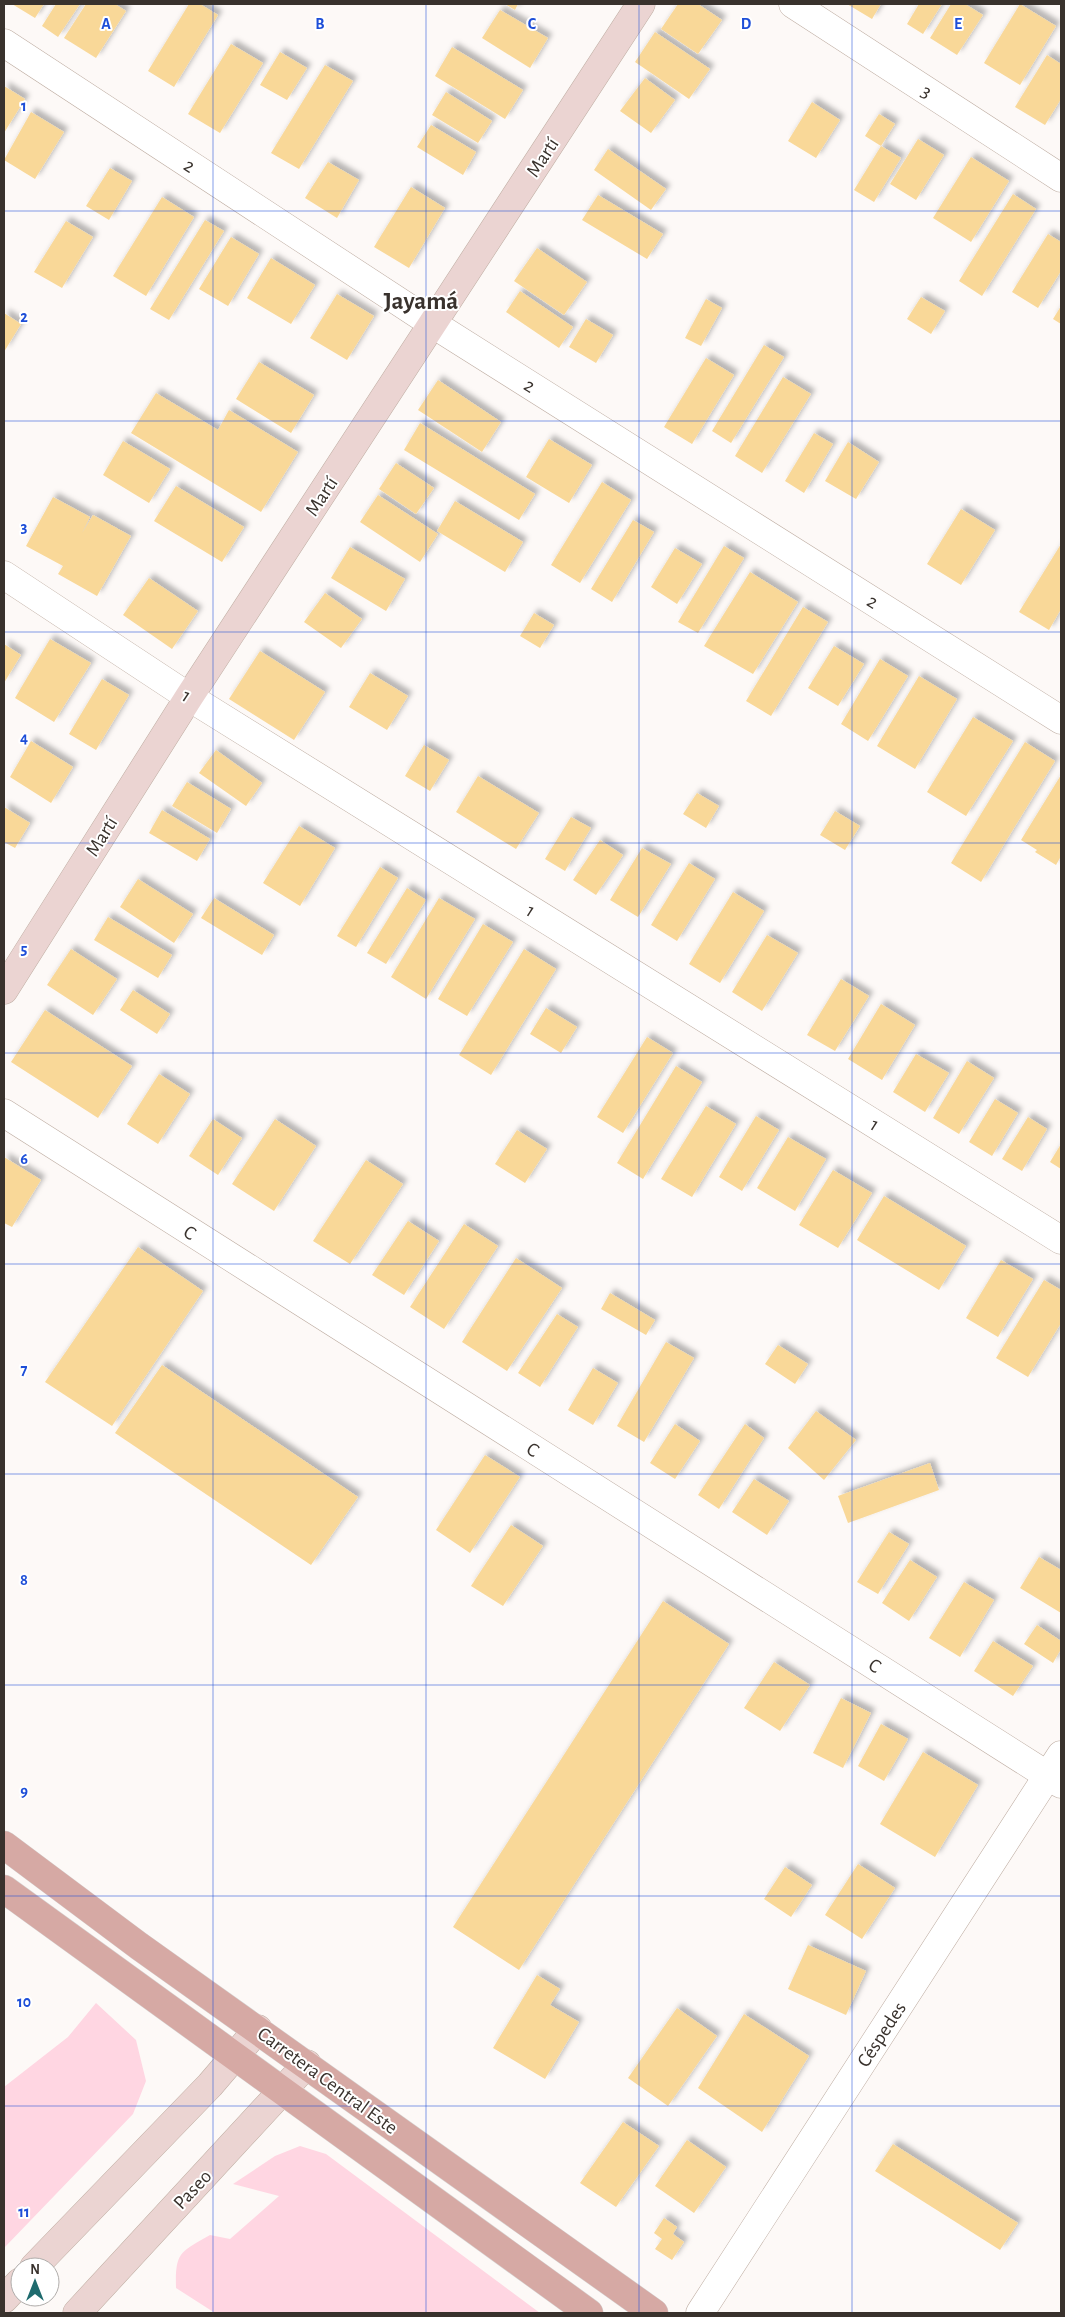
<svg xmlns="http://www.w3.org/2000/svg" width="1065" height="2317" font-family="'Alegreya Sans',sans-serif">
	<style>
		.green { fill: #ffd6e2 }
		.building { fill: #f9d898; filter: url(#shadow) }
		.lines { fill: none; stroke-linecap: round; stroke-linejoin: round }
		.street-casing { stroke: #beada2; stroke-width: 29 }
		.secondary-casing { stroke: #beada2; stroke-width: 29 }
		.primary-casing { stroke: #d7d6d5; stroke-width: 29 }
		.street { stroke: #fff; stroke-width: 28 }
		.secondary { stroke: #ebd4d2; stroke-width: 28 }
		.primary { stroke: #d6a9a4; stroke-width: 28 }
		.grid { fill: none; stroke: #1d4ed8; stroke-width: 1; stroke-opacity: 0.55 }
		.labels { text-anchor: middle; stroke-width: 4; stroke-linejoin: round; paint-order: stroke }
		.street-label { font-size: 20px; fill: #39322d; stroke: #fff }
		.district-label { font-size: 25px; font-weight: bold; fill: #39322d; stroke: #fff }
		.grid-label { font-size: 16px; text-anchor: middle; font-weight: bold; fill: #1d4ed8; stroke: #fff; stroke-width: 4; stroke-linejoin: round; paint-order: stroke }
	</style>
	<defs>
		<filter id="shadow"><feDropShadow dx="4.5" dy="-4.5" stdDeviation="2.5" flood-color="#0004"/></filter>
	</defs>
	<rect width="100%" height="100%" fill="#fdf9f7"/>
	<g class="green">
		<path d="M96,2003L136,2040L146,2081L133,2114L4,2248V2087L68,2037Z"/>
		<path d="M300,2146L326,2154L540,2313H215L176,2288C175,2251 181,2252 210,2235L230,2239L279,2196L233,2184L275,2156Z"/>
	</g>
	<g class="building">
		<path d="M12,4H44L35,18Z"/>
		<path d="M56,4H80L58,37L42,26Z"/>
		<path d="M86,4H115L126,11L96,58L64,38Z"/>
		<path d="M189,4H200L218,15L174,87L148,71Z"/>
		<path d="M505,4H518L515,10Z"/>
		<path d="M678,4H698L722,20L698,54L661,29Z"/>
		<path d="M847,4H881L872,19Z"/>
		<path d="M919,4H942L923,34L907,24Z"/>
		<path d="M951,4H965L983,15L957,55L930,38Z"/>
		<path d="M1020,4L1056,26L1020,85L984,63Z"/>
		<path d="M500,10L548,38L530,68L482,38Z"/>
		<path d="M655,32L710,69L689,99L635,62Z"/>
		<path d="M231,44L263,63L220,133L188,114Z"/>
		<path d="M452,47L523,90L505,119L435,76Z"/>
		<path d="M280,52L307,68L287,100L260,85Z"/>
		<path d="M1047,55L1061,64V99L1045,125L1015,107Z"/>
		<path d="M325,65L353,81L299,169L271,153Z"/>
		<path d="M645,78L675,100L651,133L620,111Z"/>
		<path d="M4,86L25,99L4,133Z"/>
		<path d="M446,92L492,121L478,143L432,115Z"/>
		<path d="M812,102L840,120L816,158L788,141Z"/>
		<path d="M31,112L64,132L35,179L4,160Z"/>
		<path d="M879,114L895,124L881,146L865,136Z"/>
		<path d="M431,125L476,152L463,175L417,147Z"/>
		<path d="M918,139L944,155L916,200L890,184Z"/>
		<path d="M881,146L901,158L874,202L854,190Z"/>
		<path d="M608,149L666,189L651,210L594,170Z"/>
		<path d="M971,157L1009,181L971,242L933,218Z"/>
		<path d="M328,162L359,180L337,218L305,198Z"/>
		<path d="M110,168L132,181L109,220L86,206Z"/>
		<path d="M411,187L445,208L409,268L374,247Z"/>
		<path d="M1013,194L1036,209L982,296L959,281Z"/>
		<path d="M598,195L663,234L647,259L582,220Z"/>
		<path d="M162,197L194,217L146,296L113,276Z"/>
		<path d="M205,220L224,231L169,320L150,309Z"/>
		<path d="M66,221L93,237L62,288L34,272Z"/>
		<path d="M1048,234L1061,242V271L1038,308L1012,292Z"/>
		<path d="M231,237L259,254L228,306L199,289Z"/>
		<path d="M537,248L587,282L564,315L514,281Z"/>
		<path d="M271,258L315,285L291,324L247,298Z"/>
		<path d="M520,291L573,327L559,348L506,312Z"/>
		<path d="M337,294L374,316L347,360L310,338Z"/>
		<path d="M921,297L945,311L931,334L907,319Z"/>
		<path d="M706,299L722,308L701,346L685,338Z"/>
		<path d="M1061,306V324L1053,319Z"/>
		<path d="M4,313L21,324L4,352Z"/>
		<path d="M586,319L613,335L596,363L569,347Z"/>
		<path d="M764,345L784,357L731,443L712,431Z"/>
		<path d="M706,358L734,375L692,444L664,427Z"/>
		<path d="M259,362L314,395L291,433L236,399Z"/>
		<path d="M783,377L811,394L762,473L735,456Z"/>
		<path d="M438,380L501,422L482,452L418,410Z"/>
		<path d="M156,393L218,430L229,410L298,452L261,512L131,433Z"/>
		<path d="M420,423L535,494L519,520L404,450Z"/>
		<path d="M814,433L833,444L804,493L785,481Z"/>
		<path d="M549,439L592,465L569,503L526,477Z"/>
		<path d="M123,441L170,469L149,503L103,475Z"/>
		<path d="M848,442L879,462L856,499L825,481Z"/>
		<path d="M396,463L434,488L416,514L379,489Z"/>
		<path d="M602,482L631,500L580,583L551,565Z"/>
		<path d="M176,486L244,527L222,562L154,521Z"/>
		<path d="M378,495L438,534L420,562L360,522Z"/>
		<path d="M53,497L90,517L82,533L93,515L131,536L97,596L58,574L63,566L26,546Z"/>
		<path d="M455,501L523,542L505,572L437,531Z"/>
		<path d="M961,509L995,530L961,585L927,564Z"/>
		<path d="M633,520L654,532L612,602L591,589Z"/>
		<path d="M1061,544V609L1049,630L1019,612Z"/>
		<path d="M724,546L744,558L698,633L678,622Z"/>
		<path d="M350,547L405,579L386,611L331,578Z"/>
		<path d="M675,548L702,564L677,604L651,587Z"/>
		<path d="M750,572L798,602L753,674L704,646Z"/>
		<path d="M149,578L198,611L172,649L123,615Z"/>
		<path d="M325,593L362,619L341,648L304,622Z"/>
		<path d="M803,607L828,622L771,716L746,701Z"/>
		<path d="M534,613L554,625L540,648L520,636Z"/>
		<path d="M50,639L91,663L54,722L15,698Z"/>
		<path d="M4,644L21,655L4,683Z"/>
		<path d="M834,646L864,664L838,706L808,688Z"/>
		<path d="M260,651L325,692L294,740L229,699Z"/>
		<path d="M880,659L908,676L868,741L841,724Z"/>
		<path d="M370,673L408,696L387,730L349,707Z"/>
		<path d="M919,676L957,699L915,769L877,746Z"/>
		<path d="M102,679L129,695L96,750L69,734Z"/>
		<path d="M973,717L1013,741L966,816L927,792Z"/>
		<path d="M31,741L73,767L51,803L10,777Z"/>
		<path d="M1025,742L1055,761L981,882L951,863Z"/>
		<path d="M424,745L449,760L430,791L405,776Z"/>
		<path d="M216,750L262,783L246,806L199,773Z"/>
		<path d="M1061,775V856L1056,865L1035,852L1037,850L1021,840Z"/>
		<path d="M478,776L539,813L516,849L456,812Z"/>
		<path d="M187,782L231,809L217,833L172,806Z"/>
		<path d="M697,793L719,806L706,828L683,814Z"/>
		<path d="M4,807L30,823L15,848L4,842Z"/>
		<path d="M162,810L210,839L197,861L149,833Z"/>
		<path d="M835,811L860,826L845,850L820,835Z"/>
		<path d="M571,817L591,828L565,871L545,859Z"/>
		<path d="M299,826L335,848L300,906L263,883Z"/>
		<path d="M600,840L623,855L596,895L573,880Z"/>
		<path d="M642,848L671,864L638,917L610,900Z"/>
		<path d="M689,863L715,879L677,941L651,925Z"/>
		<path d="M380,867L398,878L356,947L337,936Z"/>
		<path d="M138,879L193,914L174,943L120,907Z"/>
		<path d="M407,888L426,900L386,964L367,953Z"/>
		<path d="M733,892L764,911L720,983L689,964Z"/>
		<path d="M214,898L274,935L262,955L201,918Z"/>
		<path d="M439,898L475,919L426,999L391,977Z"/>
		<path d="M108,917L172,955L158,978L94,940Z"/>
		<path d="M483,924L513,942L467,1016L438,999Z"/>
		<path d="M767,935L798,953L762,1011L732,992Z"/>
		<path d="M71,949L117,979L93,1015L47,985Z"/>
		<path d="M524,949L556,969L491,1075L459,1055Z"/>
		<path d="M841,979L869,996L835,1051L807,1035Z"/>
		<path d="M133,990L170,1014L157,1034L120,1010Z"/>
		<path d="M881,1004L915,1025L882,1080L848,1059Z"/>
		<path d="M546,1008L577,1027L561,1053L530,1034Z"/>
		<path d="M45,1010L132,1066L98,1118L11,1062Z"/>
		<path d="M647,1037L673,1053L623,1133L597,1117Z"/>
		<path d="M916,1054L949,1073L925,1112L893,1092Z"/>
		<path d="M967,1061L994,1078L959,1134L933,1118Z"/>
		<path d="M676,1066L702,1082L643,1179L617,1163Z"/>
		<path d="M159,1074L190,1094L158,1144L127,1124Z"/>
		<path d="M995,1099L1018,1113L992,1156L969,1142Z"/>
		<path d="M706,1106L736,1124L692,1197L661,1179Z"/>
		<path d="M756,1116L779,1130L742,1191L719,1177Z"/>
		<path d="M1028,1117L1047,1129L1022,1171L1002,1159Z"/>
		<path d="M213,1119L242,1138L218,1175L189,1156Z"/>
		<path d="M275,1119L316,1146L274,1211L232,1184Z"/>
		<path d="M517,1130L547,1149L525,1183L495,1164Z"/>
		<path d="M788,1137L826,1159L795,1211L757,1188Z"/>
		<path d="M1061,1144V1169L1050,1162Z"/>
		<path d="M4,1157L41,1180L12,1227L4,1223Z"/>
		<path d="M366,1160L403,1184L350,1264L313,1241Z"/>
		<path d="M833,1170L872,1193L838,1248L799,1225Z"/>
		<path d="M884,1196L966,1246L939,1290L857,1240Z"/>
		<path d="M408,1221L439,1241L404,1295L372,1275Z"/>
		<path d="M464,1224L498,1246L444,1329L410,1307Z"/>
		<path d="M138,1247L203,1291L112,1426L45,1382Z"/>
		<path d="M516,1258L562,1288L507,1371L462,1342Z"/>
		<path d="M1001,1260L1033,1279L998,1337L966,1318Z"/>
		<path d="M1044,1280L1061,1290V1323L1028,1377L996,1358Z"/>
		<path d="M610,1293L655,1320L646,1335L601,1309Z"/>
		<path d="M557,1314L578,1327L540,1387L518,1373Z"/>
		<path d="M666,1342L694,1358L644,1442L617,1426Z"/>
		<path d="M778,1345L808,1364L795,1384L765,1364Z"/>
		<path d="M162,1365L358,1497L311,1565L115,1433Z"/>
		<path d="M593,1368L618,1383L593,1425L568,1410Z"/>
		<path d="M816,1411L856,1440L824,1480L788,1448Z"/>
		<path d="M675,1424L700,1441L675,1479L650,1463Z"/>
		<path d="M745,1424L764,1438L719,1509L698,1495Z"/>
		<path d="M485,1455L520,1477L470,1553L436,1530Z"/>
		<path d="M930,1463L939,1490L848,1523L838,1496Z"/>
		<path d="M754,1479L789,1501L767,1535L732,1512Z"/>
		<path d="M511,1525L543,1546L503,1606L471,1586Z"/>
		<path d="M889,1532L909,1544L878,1594L857,1582Z"/>
		<path d="M1039,1557L1061,1570V1613L1020,1588Z"/>
		<path d="M910,1560L937,1577L909,1621L882,1603Z"/>
		<path d="M964,1582L994,1600L960,1657L929,1638Z"/>
		<path d="M663,1601L729,1644L519,1970L453,1927Z"/>
		<path d="M1037,1625L1061,1641V1649L1053,1663L1024,1644Z"/>
		<path d="M993,1641L1033,1666L1013,1696L974,1671Z"/>
		<path d="M774,1662L810,1685L780,1731L744,1708Z"/>
		<path d="M841,1698L871,1713L843,1768L813,1753Z"/>
		<path d="M881,1724L908,1739L884,1781L858,1766Z"/>
		<path d="M923,1752L978,1785L935,1857L880,1824Z"/>
		<path d="M858,1864L895,1888L862,1939L825,1915Z"/>
		<path d="M785,1867L812,1885L791,1917L764,1899Z"/>
		<path d="M808,1945L866,1971L846,2015L788,1989Z"/>
		<path d="M537,1975L560,1989L550,2005L579,2022L545,2079L493,2048Z"/>
		<path d="M677,2008L717,2036L668,2106L628,2078Z"/>
		<path d="M744,2014L809,2056L762,2132L698,2088Z"/>
		<path d="M623,2122L659,2146L616,2207L580,2183Z"/>
		<path d="M687,2140L726,2167L694,2213L655,2186Z"/>
		<path d="M893,2144L1018,2223L1000,2250L875,2171Z"/>
		<path d="M664,2218L677,2227L673,2234L684,2242L672,2260L655,2249L662,2239L654,2233Z"/>
	</g>
	<g class="lines">
		<defs>
			<g id="street">
				<path d="M793,4L1061,178"/>
				<path d="M4,43L433,324L1061,720"/>
				<path d="M4,575L189,697L1061,1240"/>
				<path d="M4,1113L1061,1784"/>
				<path d="M700,2313L1061,1755"/>
			</g>
			<g id="secondary">
				<path d="M4,990L189,697L641,4"/>
				<path d="M34,2267L210,2085L258,2029"/>
				<path d="M4,2299L20,2282"/>
				<path d="M77,2313L307,2064"/>
			</g>
			<g id="primary">
				<path d="M4,1845L139,1946L654,2313"/>
				<path d="M4,1889L589,2313"/>
			</g>
		</defs>
		<use href="#street" class="street-casing"/>
		<use href="#secondary" class="secondary-casing"/>
		<use href="#primary" class="primary-casing"/>
		<use href="#street" class="street"/>
		<use href="#secondary" class="secondary"/>
		<use href="#primary" class="primary"/>
	</g>
	<path class="grid" d="M213,4V2313M426,4V2313M639,4V2313M852,4V2313M4,211H1061M4,421H1061M4,632H1061M4,843H1061M4,1053H1061M4,1264H1061M4,1474H1061M4,1685H1061M4,1896H1061M4,2106H1061"/>
	<g class="labels">
		<g class="street-label">
			<text transform="translate(927 91) rotate(33)" y="7">3</text>
			<text transform="translate(542 157) rotate(-57)" y="7">Martí</text>
			<text transform="translate(190 165) rotate(33)" y="7">2</text>
			<text transform="translate(530 385) rotate(32)" y="7">2</text>
			<text transform="translate(321 496) rotate(-57)" y="7">Martí</text>
			<text transform="translate(873 601) rotate(32)" y="7">2</text>
			<text transform="translate(187 695) rotate(33)" y="7">1</text>
			<text transform="translate(101 836) rotate(-58)" y="7">Martí</text>
			<text transform="translate(531 910) rotate(32)" y="7">1</text>
			<text transform="translate(875 1124) rotate(32)" y="7">1</text>
			<text transform="translate(190 1232) rotate(32)" y="7">C</text>
			<text transform="translate(533 1449) rotate(32)" y="7">C</text>
			<text transform="translate(875 1665) rotate(32)" y="7">C</text>
			<text transform="translate(881 2034) rotate(-57)" y="7">Céspedes</text>
			<text transform="translate(328 2080) rotate(36)" y="7">Carretera Central Este</text>
			<text transform="translate(192 2189) rotate(-47)" y="7">Paseo</text>
		</g>
		<g class="district-label">
			<text x="421" y="309">Jayamá</text>
		</g>
	</g>
	<g class="grid-label">
		<text x="106" y="29">A</text>
		<text x="320" y="29">B</text>
		<text x="532" y="29">C</text>
		<text x="746" y="29">D</text>
		<text x="958" y="29">E</text>
		<text x="24" y="111">1</text>
		<text x="24" y="322">2</text>
		<text x="24" y="532">3</text>
		<text x="24" y="743">4</text>
		<text x="24" y="954">5</text>
		<text x="24" y="1164">6</text>
		<text x="24" y="1375">7</text>
		<text x="24" y="1585">8</text>
		<text x="24" y="1796">9</text>
		<text x="24" y="2007">10</text>
		<text x="24" y="2217">11</text>
	</g>
	<rect width="1065" height="2317" fill="none" stroke="#39322d" stroke-width="10"/>
	<g transform="translate(35 2282)"><circle r="24" fill="#ffffff" stroke="#b0adab"/>
	<path d="M0-4L9 19L0 12L-9 19Z" fill="#1f6b6e"/>
	<text y="-8" font-size="14" font-weight="bold" text-anchor="middle" fill="#39322d">N</text>
	</g>
</svg>
